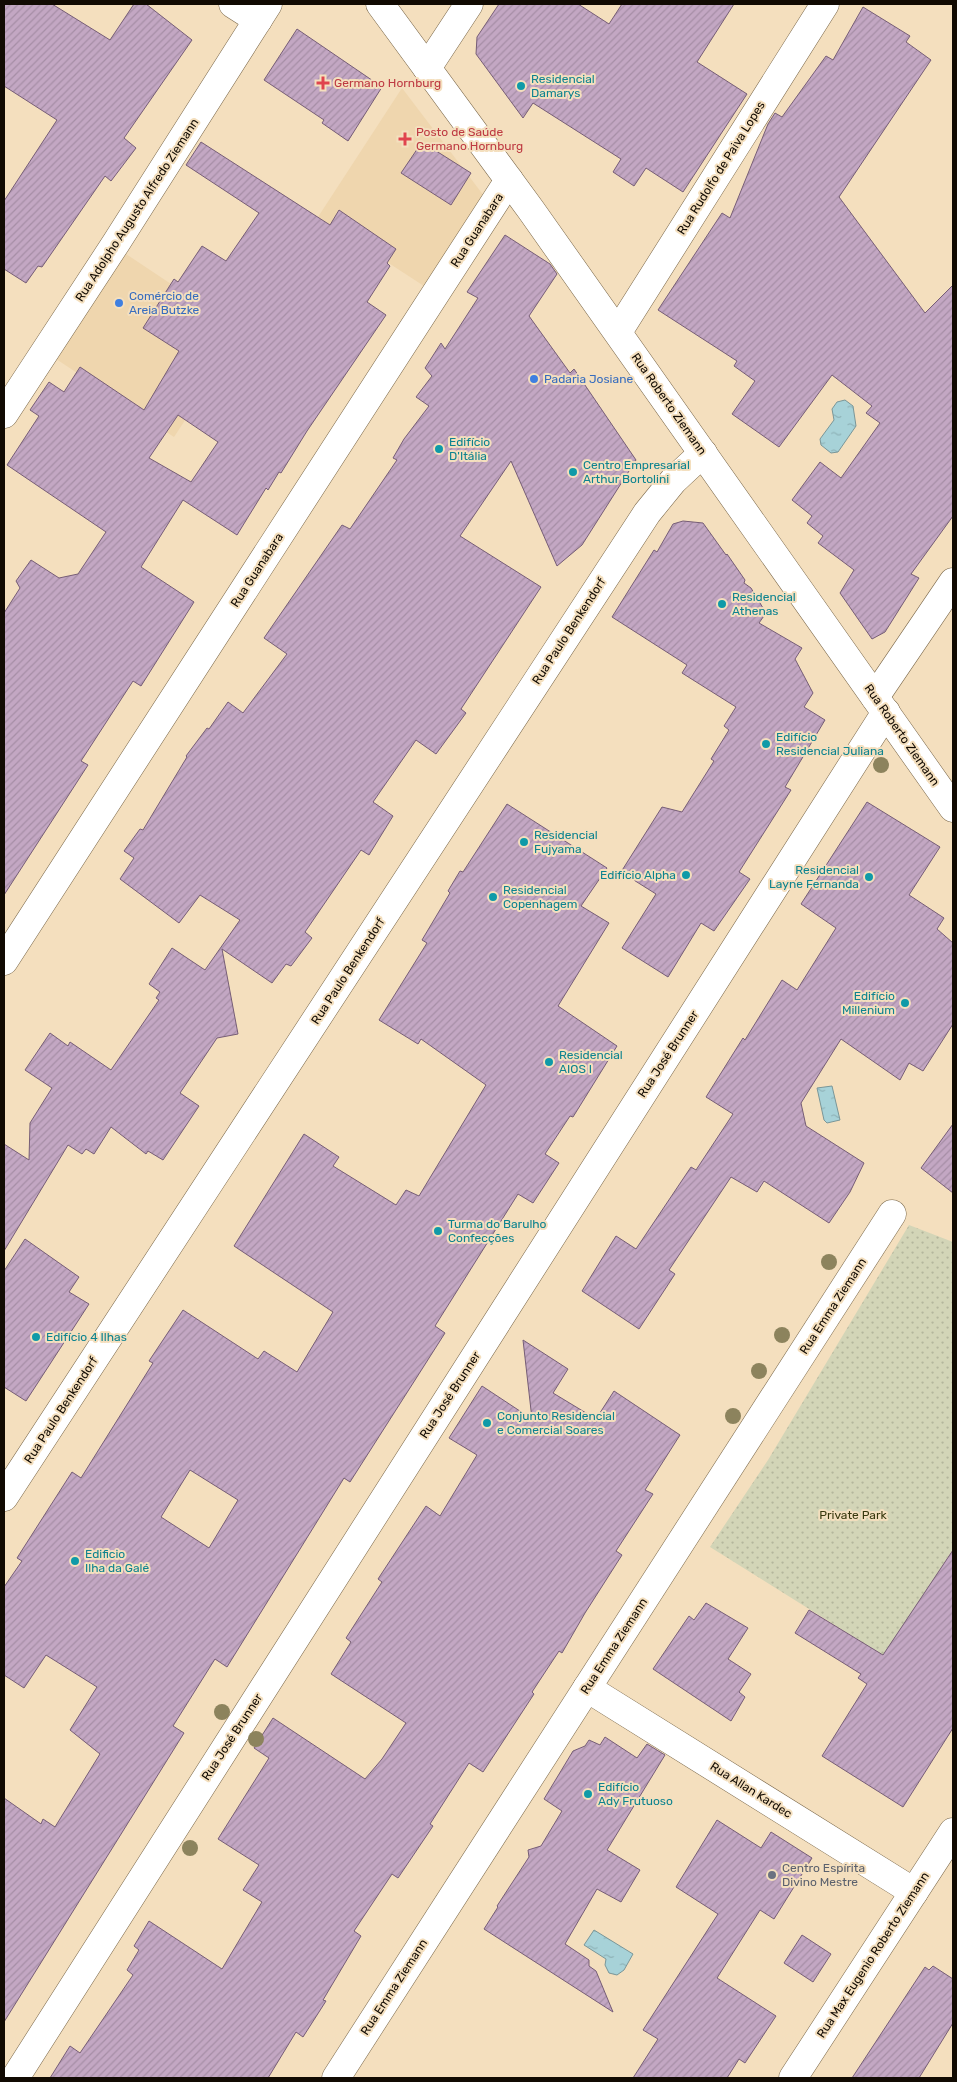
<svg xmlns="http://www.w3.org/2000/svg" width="957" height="2082" font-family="Rubik,sans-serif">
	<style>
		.built { fill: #efd6ae }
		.park { fill: url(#park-dots) }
		.water { fill: url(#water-ripples); stroke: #7a9698 }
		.building { fill: url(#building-hatch); stroke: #765d76; fill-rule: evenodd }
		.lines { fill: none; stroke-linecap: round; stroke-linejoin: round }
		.street-casing { stroke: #7a6749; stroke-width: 29 }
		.secondary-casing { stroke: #7a6749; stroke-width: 29 }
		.street { stroke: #fff; stroke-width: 28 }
		.secondary { stroke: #fff; stroke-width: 28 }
		.tree { fill: #8c835d }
		.health-dot { fill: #e0444e; stroke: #f4dfbe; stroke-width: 2 }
		.culture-dot { fill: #0f9aa8; stroke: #f4dfbe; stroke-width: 2 }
		.shop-dot { fill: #3f7fe0; stroke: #f4dfbe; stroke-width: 2 }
		.worship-dot { fill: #6b7280; stroke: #f4dfbe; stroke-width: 2 }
		.labels { text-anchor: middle; stroke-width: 4; stroke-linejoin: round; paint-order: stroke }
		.culture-label { font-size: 12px; fill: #0d838f; stroke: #f4dfbe; text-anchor: start }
		.health-label { font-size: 12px; fill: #be3a42; stroke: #f4dfbe; text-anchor: start }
		.street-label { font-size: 12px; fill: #110a02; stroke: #f4dfbe }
		.shop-label { font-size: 12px; fill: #366cbe; stroke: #f4dfbe; text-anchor: start }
		.park-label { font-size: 12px; fill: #37380e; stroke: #f4dfbe }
		.worship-label { font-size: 12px; fill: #5b616d; stroke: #f4dfbe; text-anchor: start }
	</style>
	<defs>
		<pattern id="park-dots" width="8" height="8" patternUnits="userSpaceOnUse" patternTransform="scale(1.25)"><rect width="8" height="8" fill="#d3d5b7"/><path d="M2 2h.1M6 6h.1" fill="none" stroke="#b4b69c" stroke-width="1.8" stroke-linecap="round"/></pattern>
		<pattern id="water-ripples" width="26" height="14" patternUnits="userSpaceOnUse" patternTransform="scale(1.25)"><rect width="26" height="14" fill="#a7d2d8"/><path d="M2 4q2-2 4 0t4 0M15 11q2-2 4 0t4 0" fill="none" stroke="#8fb3b8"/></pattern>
		<pattern id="building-hatch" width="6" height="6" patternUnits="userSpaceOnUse" patternTransform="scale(1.25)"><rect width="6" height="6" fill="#c3a7c3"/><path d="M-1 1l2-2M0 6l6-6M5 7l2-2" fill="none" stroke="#a68ea6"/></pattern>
	</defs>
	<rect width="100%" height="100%" fill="#f4dfbe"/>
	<g class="built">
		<path d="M402,88L484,196L427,288L318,217Z"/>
		<path d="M117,248L243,332L174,437L47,353Z"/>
	</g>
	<path class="park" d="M909,1225L953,1242V1549L884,1656L710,1547L768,1460Z"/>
	<g class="water">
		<path d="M845,400L853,406L856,426L838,452L831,453L821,445L820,439L834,420L832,409L837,402Z"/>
		<path d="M832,1086L840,1120L827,1123L824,1120L817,1088Z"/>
		<path d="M594,1930L633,1954L624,1970L617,1975L609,1973L605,1965L606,1959L584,1945Z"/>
	</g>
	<g class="building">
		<path d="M4,4H52L110,40L134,4H146L192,40L124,138L136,148L111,181L105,176L42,267L38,266L26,283L4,269V201L57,120L4,86Z"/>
		<path d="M499,4H578L609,24L622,4H734L697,62L747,94L683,192L646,168L634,186L613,172L621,159L533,103L523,118L476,54L477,37Z"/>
		<path d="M863,7L910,36L906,42L931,60L839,197L925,313L953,285V516L911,574L919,578L885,632L872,639L840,593L854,570L818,543L823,536L807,523L812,516L792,500L820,462L841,478L880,423L866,413L872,406L832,375L779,447L732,414L755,381L734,366L737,361L658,310L722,213L730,218L768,124L775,113L782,117L826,56L833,60Z"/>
		<path d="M297,29L382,87L348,141L322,123L324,120L264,80Z"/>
		<path d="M201,142L330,225L339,210L396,249L387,263L390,266L367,302L386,315L307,431L281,473L279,472L268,490L266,488L237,535L183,500L141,567L194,602L141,686L133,681L81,761L88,765L4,895V613L20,588L16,581L31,560L59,578L78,574L106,532L7,465L39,416L30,410L49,382L64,392L80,367L144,410L179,351L143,328L174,279L178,282L202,246L226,261L259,213L186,165ZM178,415L218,442L191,482L149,458Z"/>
		<path d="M422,142L471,173L451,205L401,173Z"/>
		<path d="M505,235L550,264L557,274L529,316L570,373L574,369L636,460L582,545L557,566L511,461L460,536L541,587L461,709L466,713L436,754L416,740L373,802L393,816L369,855L361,850L305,932L312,938L291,966L286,964L272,983L222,949L238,1034L217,1038L180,1093L199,1106L163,1160L148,1151L146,1154L111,1127L94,1154L86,1149L82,1154L68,1145L4,1251V1144L29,1160L30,1123L52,1088L25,1070L50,1033L68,1046L70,1042L111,1070L159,1000L156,998L160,992L149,984L172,948L205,970L240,920L200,895L179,923L120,879L134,858L124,851L140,829L143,830L187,757L186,756L207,728L209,729L228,702L243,713L287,654L264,638L342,525L350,529L397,460L393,458L404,439L429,406L416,397L432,376L425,368L441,343L445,349L478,298L467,292Z"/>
		<path d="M683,521L703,523L726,555L727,554L745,580L744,583L751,588L766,613L759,623L802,648L795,659L813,693L804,707L825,720L785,787L791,790L739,872L750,879L714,931L701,923L668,977L622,948L656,894L621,872L662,807L682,812L714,761L711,759L729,730L724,726L736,707L682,673L687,665L612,617L654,550L657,552L673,524Z"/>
		<path d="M867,802L940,847L909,895L944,918L937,929L953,943V1024L923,1071L909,1063L900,1080L841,1039L801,1103L806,1126L864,1163L850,1192L829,1223L764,1181L757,1192L731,1177L669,1270L675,1274L639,1329L582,1291L616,1236L636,1249L691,1167L696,1170L733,1114L706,1097L743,1038L745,1040L782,980L797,990L836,928L801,904Z"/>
		<path d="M507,804L607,868L581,906L609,923L558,1006L617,1046L573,1117L570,1116L545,1154L559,1163L533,1203L518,1194L435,1326L445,1333L350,1482L344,1478L227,1667L215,1659L173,1726L184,1733L4,2022V1798L41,1824L43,1819L55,1827L100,1754L70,1730L97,1687L46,1655L24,1688L4,1675V1587L22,1561L17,1558L72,1472L81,1478L153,1363L149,1361L183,1310L258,1359L264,1351L297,1372L333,1312L234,1246L304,1134L339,1157L333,1166L396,1205L406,1190L419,1196L486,1085L421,1039L418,1044L379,1020L427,943L422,940L450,893L448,891L460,871L463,872ZM190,1470L238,1500L209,1548L161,1517Z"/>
		<path d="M953,1124V1193L921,1168Z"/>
		<path d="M25,1239L79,1277L69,1292L89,1304L26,1401L4,1387V1271Z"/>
		<path d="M523,1340L568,1369L553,1393L596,1419L614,1391L680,1435L645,1490L653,1494L616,1551L622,1555L585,1613L562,1653L559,1651L532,1692L534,1694L483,1772L469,1763L430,1824L433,1826L398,1878L392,1874L354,1931L361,1936L323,2000L326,2001L303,2037L296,2032L268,2078H50L70,2046L80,2053L133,1975L127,1970L139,1950L134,1946L149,1921L222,1969L262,1902L243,1890L259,1865L218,1839L269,1758L254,1748L273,1718L365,1779L382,1759L406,1723L331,1674L351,1642L346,1638L382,1582L378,1579L426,1506L440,1516L477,1455L449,1438L482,1386L532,1419Z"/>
		<path d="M953,1550V1728L903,1807L822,1756L867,1684L858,1678L861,1674L795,1633L809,1610L883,1655Z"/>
		<path d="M706,1603L748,1628L728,1659L751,1674L739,1692L745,1697L731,1721L653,1669L689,1616L694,1620Z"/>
		<path d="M605,1737L637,1758L647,1744L665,1755L607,1850L640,1870L621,1902L597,1889L565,1944L589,1960V1966L596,1971L613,2012L484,1929L498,1907L497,1906L529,1857L528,1850L541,1846L562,1811L544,1799L573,1751L585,1746L589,1740L600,1745Z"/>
		<path d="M717,1820L761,1848L771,1832L812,1858L774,1919L760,1910L717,1978L776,2016L745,2063L739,2059L727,2078H633L658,2039L643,2030L718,1914L676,1887Z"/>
		<path d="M802,1935L831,1954L813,1982L784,1963Z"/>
		<path d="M933,1966L953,1979V2023L919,2078H852L925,1967L929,1970Z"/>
	</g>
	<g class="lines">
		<defs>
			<g id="street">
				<path d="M233,4L258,20"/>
				<path d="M427,68L469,4"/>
				<path d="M618,332L825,4"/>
				<path d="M4,414L116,243L268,4"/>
				<path d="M875,697L953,582"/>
				<path d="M4,961L509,180"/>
				<path d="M4,1497L647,513L673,481L703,453"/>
				<path d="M587,1688L914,1892"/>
				<path d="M15,2078L886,712"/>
				<path d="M336,2078L892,1214"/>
			</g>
			<g id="secondary">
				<path d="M380,4L531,210L953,808"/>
				<path d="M793,2078L953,1832"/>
			</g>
		</defs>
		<use href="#street" class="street-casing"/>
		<use href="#secondary" class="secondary-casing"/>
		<use href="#street" class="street"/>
		<use href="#secondary" class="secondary"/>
	</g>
	<g class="tree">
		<circle cx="881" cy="765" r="8"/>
		<circle cx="829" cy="1262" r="8"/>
		<circle cx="782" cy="1335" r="8"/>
		<circle cx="759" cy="1371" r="8"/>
		<circle cx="733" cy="1416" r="8"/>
		<circle cx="222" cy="1712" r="8"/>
		<circle cx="256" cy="1739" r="8"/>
		<circle cx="190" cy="1848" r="8"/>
	</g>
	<g class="health-dot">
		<path d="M320.5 75.5h5v5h5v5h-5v5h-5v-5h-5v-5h5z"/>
		<path d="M402.5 131.5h5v5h5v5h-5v5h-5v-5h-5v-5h5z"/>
	</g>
	<g class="culture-dot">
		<circle cx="521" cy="86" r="5"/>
		<circle cx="439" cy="449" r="5"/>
		<circle cx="573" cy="472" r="5"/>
		<circle cx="722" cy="604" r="5"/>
		<circle cx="766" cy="744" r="5"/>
		<circle cx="524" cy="842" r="5"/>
		<circle cx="686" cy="875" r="5"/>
		<circle cx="869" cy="877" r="5"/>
		<circle cx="493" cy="897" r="5"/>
		<circle cx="905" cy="1003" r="5"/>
		<circle cx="549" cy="1062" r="5"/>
		<circle cx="438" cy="1231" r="5"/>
		<circle cx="36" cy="1337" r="5"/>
		<circle cx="487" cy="1423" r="5"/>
		<circle cx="75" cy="1561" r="5"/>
		<circle cx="588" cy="1794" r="5"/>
	</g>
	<g class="shop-dot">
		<circle cx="119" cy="303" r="5"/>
		<circle cx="534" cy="379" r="5"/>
	</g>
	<circle class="worship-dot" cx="772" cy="1875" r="5"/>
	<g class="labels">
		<g class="culture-label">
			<text x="531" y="83">Residencial<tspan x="531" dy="14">Damarys</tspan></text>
			<text x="449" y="446">Edifício<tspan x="449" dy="14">D'Itália</tspan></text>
			<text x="583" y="469">Centro Empresarial<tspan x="583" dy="14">Arthur Bortolini</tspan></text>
			<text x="732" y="601">Residencial<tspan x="732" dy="14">Athenas</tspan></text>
			<text x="776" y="741">Edifício<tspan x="776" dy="14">Residencial Juliana</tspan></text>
			<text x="534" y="839">Residencial<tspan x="534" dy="14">Fujyama</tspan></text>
			<text x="859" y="874" text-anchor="end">Residencial<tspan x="859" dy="14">Layne Fernanda</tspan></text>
			<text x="676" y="879" text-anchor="end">Edifício Alpha</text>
			<text x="503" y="894">Residencial<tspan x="503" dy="14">Copenhagem</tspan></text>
			<text x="895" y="1000" text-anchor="end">Edifício<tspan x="895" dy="14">Millenium</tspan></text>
			<text x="559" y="1059">Residencial<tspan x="559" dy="14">AIOS I</tspan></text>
			<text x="448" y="1228">Turma do Barulho<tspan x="448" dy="14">Confecções</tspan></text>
			<text x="46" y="1341">Edifício 4 Ilhas</text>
			<text x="497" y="1420">Conjunto Residencial<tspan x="497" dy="14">e Comercial Soares</tspan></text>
			<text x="85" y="1558">Edificio<tspan x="85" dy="14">Ilha da Galé</tspan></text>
			<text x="598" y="1791">Edifício<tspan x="598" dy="14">Ady Frutuoso</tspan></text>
		</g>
		<g class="health-label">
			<text x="334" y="87">Germano Hornburg</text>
			<text x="416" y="136">Posto de Saúde<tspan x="416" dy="14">Germano Hornburg</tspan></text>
		</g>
		<g class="street-label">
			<text transform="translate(721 168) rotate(-58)" y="4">Rua Rudolfo de Paiva Lopes</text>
			<text transform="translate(137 210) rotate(-57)" y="4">Rua Adolpho Augusto Alfredo Ziemann</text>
			<text transform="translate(477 230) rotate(-57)" y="4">Rua Guanabara</text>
			<text transform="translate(669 404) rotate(55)" y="4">Rua Roberto Ziemann</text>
			<text transform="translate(257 570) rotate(-57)" y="4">Rua Guanabara</text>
			<text transform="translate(569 631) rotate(-57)" y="4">Rua Paulo Benkendorf</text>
			<text transform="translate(902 735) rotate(55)" y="4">Rua Roberto Ziemann</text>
			<text transform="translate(348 971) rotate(-57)" y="4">Rua Paulo Benkendorf</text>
			<text transform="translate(668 1054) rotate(-57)" y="4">Rua José Brunner</text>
			<text transform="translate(833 1306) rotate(-57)" y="4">Rua Emma Ziemann</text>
			<text transform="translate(450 1395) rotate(-57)" y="4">Rua José Brunner</text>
			<text transform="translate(61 1410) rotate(-57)" y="4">Rua Paulo Benkendorf</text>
			<text transform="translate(614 1646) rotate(-57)" y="4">Rua Emma Ziemann</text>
			<text transform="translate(232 1737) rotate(-57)" y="4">Rua José Brunner</text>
			<text transform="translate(751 1790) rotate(32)" y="4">Rua Allan Kardec</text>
			<text transform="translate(873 1955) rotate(-57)" y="4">Rua Max Eugenio Roberto Ziemann</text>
			<text transform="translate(394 1987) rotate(-57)" y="4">Rua Emma Ziemann</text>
		</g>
		<g class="shop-label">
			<text x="129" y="300">Comércio de<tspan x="129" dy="14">Areia Butzke</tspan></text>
			<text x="544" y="383">Padaria Josiane</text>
		</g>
		<g class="park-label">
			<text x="853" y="1519">Private Park</text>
		</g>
		<g class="worship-label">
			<text x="782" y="1872">Centro Espírita<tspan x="782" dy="14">Divino Mestre</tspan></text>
		</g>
	</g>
	<rect width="957" height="2082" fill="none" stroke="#110a02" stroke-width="10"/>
</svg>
